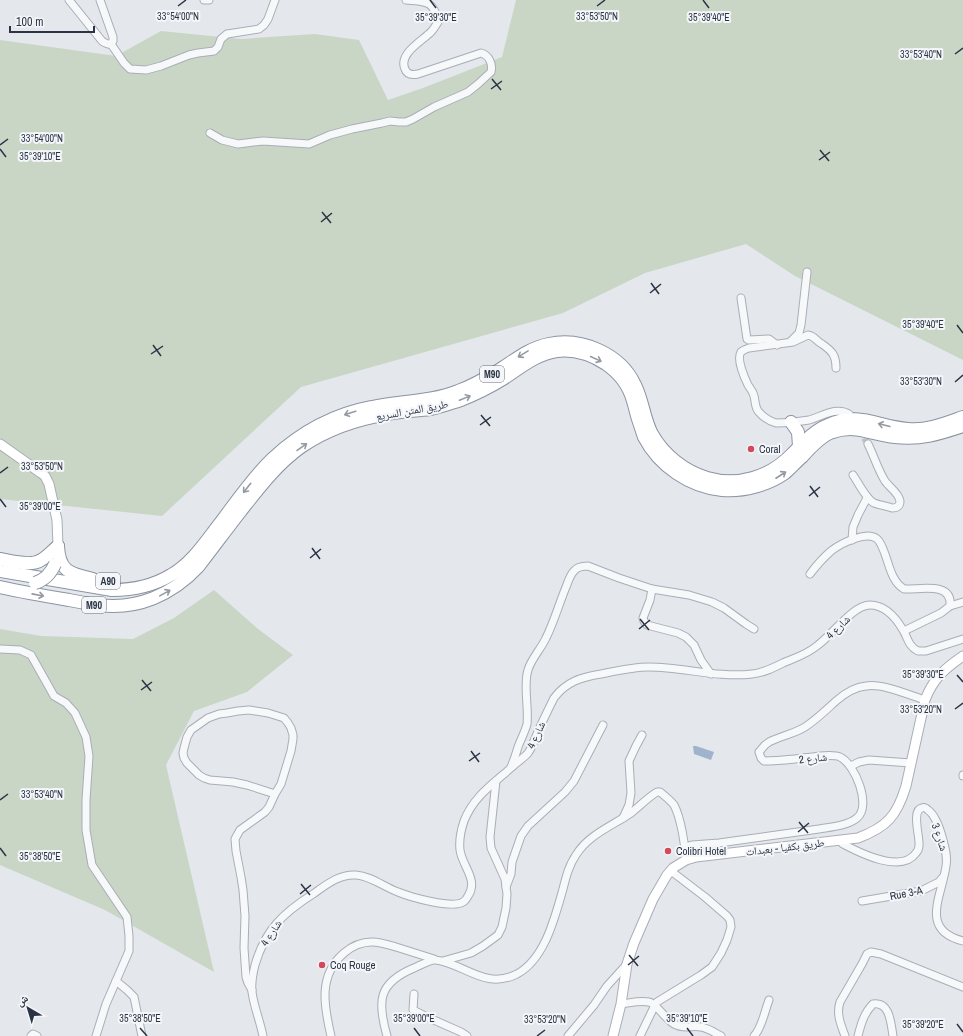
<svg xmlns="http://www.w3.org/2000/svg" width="963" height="1036" font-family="'Archivo Narrow','Noto Naskh Arabic',sans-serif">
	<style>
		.green { fill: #c9d6c5 }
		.water { fill: #9fb4cc }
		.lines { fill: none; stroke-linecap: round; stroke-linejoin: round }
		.minor-tunnel { stroke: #bfc3cb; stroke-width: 7; stroke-dasharray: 7 3.5; stroke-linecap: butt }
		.minor-casing { stroke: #a9aeb7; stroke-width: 9 }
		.secondary-casing { stroke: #a9aeb7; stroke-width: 11 }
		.motorway-casing { stroke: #8b94a3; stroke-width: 14 }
		.minor { stroke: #f7f8fa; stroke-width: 7 }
		.secondary { stroke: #fff; stroke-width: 9 }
		.motorway { stroke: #fff; stroke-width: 12 }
		.motorway-bridge-casing { stroke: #8b94a3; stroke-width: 14; stroke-linecap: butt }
		.motorway-bridge { stroke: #fff; stroke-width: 12 }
		.oneway { stroke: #959aa2 }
		.ticks { fill: none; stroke: #2b3445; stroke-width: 1.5 }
		.poi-dot { fill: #d1495b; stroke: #f4f6f9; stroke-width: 1.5 }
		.labels { text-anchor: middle; stroke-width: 4; stroke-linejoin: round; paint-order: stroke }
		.shield { fill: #f4f6f9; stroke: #676e7b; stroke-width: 1 }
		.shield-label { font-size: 10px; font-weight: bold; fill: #2b3445 }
		.street-label { font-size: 11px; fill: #2b3445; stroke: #f4f6f9 }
		.poi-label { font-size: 11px; fill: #2b3445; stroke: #f4f6f9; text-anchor: start }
		.ticks-label { font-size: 10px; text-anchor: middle; fill: #2b3445; stroke: #f4f6f9; stroke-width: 4; stroke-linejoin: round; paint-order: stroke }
	</style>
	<rect width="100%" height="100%" fill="#e4e7ec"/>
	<g class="green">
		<path d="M516,0H963V360L795,276L746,244L645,273L563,313L301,387L162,516L0,499V40L116,56L161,31L241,39L315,34L359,40L388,100L423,88L502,57Z"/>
		<path d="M214,590L258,629L293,655L247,692L194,711L166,765L214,972L105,910L0,865V629L41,636L133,639L174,618Z"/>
	</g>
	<path class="water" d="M693,746H696L714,752L711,760L694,754Z"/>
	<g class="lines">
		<path class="minor-tunnel" d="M859,429L868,444"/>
		<defs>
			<g id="minor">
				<path d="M69,0L102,41C105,43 108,45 111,44L113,41V37L100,0"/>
				<path d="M204,0H209"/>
				<path d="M111,44L124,63L130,69L146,70L161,66L189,55L198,53L214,51L218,47L221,39L227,34L259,29L264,25L268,19L275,0"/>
				<path d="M210,133L222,140L238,144L263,141L309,144L330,135L352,129L382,123L390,121L399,122H406L413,119L434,107L468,92L478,84L491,72C493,64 489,55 481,53L418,74C413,75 407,75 405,69C398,54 422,41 431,32C434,29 436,25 438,22C434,0 426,2 406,0"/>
				<path d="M741,298L747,339L749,340L769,339L777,345"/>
				<path d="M790,342L799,333L801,325L807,272"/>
				<path d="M836,368C836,355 832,351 822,344C816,341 815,336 808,335L793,342L749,348C746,349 743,350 741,352C736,359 745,379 748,385C750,388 752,391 753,393C756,400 754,405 758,411C763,417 769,421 776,423C787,423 798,422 809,420C821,417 836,406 849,414"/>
				<path d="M853,475C858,482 866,499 874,503C879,505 886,506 892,508C897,508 900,506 900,501C899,493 889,487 885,481C878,470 874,456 868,444"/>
				<path d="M852,540L853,527L858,515L867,498"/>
				<path d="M810,574C816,566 823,558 831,551C840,544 870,528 879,541C889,556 888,579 904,589C919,590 953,581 950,606L941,613L904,631"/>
				<path d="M652,589L650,600L643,618L644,621L647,625L678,633L686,637L694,645L701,660L711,674"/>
				<path d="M950,606L963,602"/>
				<path d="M0,649L20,650L31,655L54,696L66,703L75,713L86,737L89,756L86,800V830L92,865L127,917L129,936V951L106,1004L96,1036"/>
				<path d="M851,766L859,762L869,760L911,763"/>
				<path d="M511,767C514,760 516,754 518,747C521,739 525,732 527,724C529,707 523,685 528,670C531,659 541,649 546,638C554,622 559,604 566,587C568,582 570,575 574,571C577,567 583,566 588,566L619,578L652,589L689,595L712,602L724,608L746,624L754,629"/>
				<path d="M963,775V776"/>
				<path d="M623,818L629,805L631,793L629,761L636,746L642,735"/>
				<path d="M840,841L843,844C860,853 901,874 916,853C918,851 919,848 919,845C920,837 911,810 922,808C924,807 926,808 928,810C934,814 939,826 941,833C944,844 948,855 946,866C942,896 919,930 963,941"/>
				<path d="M685,847L692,845L719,843L819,829C831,827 847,826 857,818C872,806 855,764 840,757C831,753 806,758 795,759C785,760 774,761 764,761L761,758L759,752L765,745L769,742C780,736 794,734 805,727C817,719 826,710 836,701C844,694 855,687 866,686C882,683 909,695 925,700"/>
				<path d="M506,887L511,874L512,862L521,836L528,826L565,792L574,781L603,725"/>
				<path d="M862,901L921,891L939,882L943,877"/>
				<path d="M443,961L471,953L483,946L498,935L502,927L506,908L507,894L506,887L505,879L491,848L490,837L496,781"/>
				<path d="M116,981L127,990L134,997L142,1036"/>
				<path d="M252,990L248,983L246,977L244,948L245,916L243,890L241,877L236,851L235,839L240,830L265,812L269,807L275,794L247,785L233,782L210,780L204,778L199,775L187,763L184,758L183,753L184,748L187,737L191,730L208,718L219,714L227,713L238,711L249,710L268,713L284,718L288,723L291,728L293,735V739L291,751L281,784L275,794"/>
				<path d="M414,994L413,1010L427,1017L461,1032L467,1036"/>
				<path d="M621,1004C630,1003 640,1000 649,1002C656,1003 665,1019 674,1024C685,1030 691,1025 701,1027C708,1028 715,1033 721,1036"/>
				<path d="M31,1036L33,1034L37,1036"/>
				<path d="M263,1036C260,1021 254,1007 252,992C251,983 253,973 255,965C265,930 283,913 313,894C326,885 339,874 356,875C371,876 384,887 398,892C410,897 452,909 463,902C465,901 467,898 468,896C479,880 462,866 460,850C459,841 461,830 464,821C474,796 493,784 512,767C517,762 524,758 528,753C532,748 534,740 537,734C542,722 548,710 554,698C566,682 581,677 601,674C616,671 633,667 649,667C683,667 717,678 752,674C763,673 773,668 783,663C795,658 808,654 818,645C832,635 853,605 870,605C885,605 896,618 903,630C908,638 908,646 918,651H926L963,639"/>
				<path d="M331,1036C324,1006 318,975 344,953C352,946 362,942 372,942C380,942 389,945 396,947C409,951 421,955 434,959"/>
				<path d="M387,1036C377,1001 378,983 414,968C419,966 431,959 436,960C465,964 485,990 517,974C545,959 555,917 563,889C566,877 569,865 576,855C588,835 612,826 631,813C640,806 647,798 657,792H660C665,796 670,800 674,805C681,818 685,845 686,860"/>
				<path d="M568,1036L594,1005L607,986L627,964"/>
				<path d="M640,1036L655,1005L657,1002L701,975L712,967L721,953L727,940L731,927L730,920L727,916L705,897L671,871"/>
				<path d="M754,1036C762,1028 765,1010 769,1000"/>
				<path d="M845,1036C841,1025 836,1014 840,1002L862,964L867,954L871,952L881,954L963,987"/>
				<path d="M858,1036C861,1024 864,1013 873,1004C890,1001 891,1024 893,1036"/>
			</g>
			<g id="secondary">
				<path d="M0,444L41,473L45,476L49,484L57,520L58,546"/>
				<path d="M613,1036L621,1004L627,964L634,943L653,899L667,875L673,868L686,860L696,857L858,838C887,827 897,816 906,786L925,700C933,679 944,669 963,656"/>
			</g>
			<g id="motorway">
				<path d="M791,422L798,432L799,446"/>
				<path d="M58,546C59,572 71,574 93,579"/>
				<path d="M0,559C11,561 31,567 41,560C47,557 52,551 58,546"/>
				<path d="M0,571L112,590C133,590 153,586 171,575C189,565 202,547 214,531C233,507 250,480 272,459C300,433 334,414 372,407C400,401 430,402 458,391C472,386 486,378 499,370C515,360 529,348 549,344C582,337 621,354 635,385C643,401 644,419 652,434C664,455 684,471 707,478C738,487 770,477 792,454C803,443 813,431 828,425C859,411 878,427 908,429C927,431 946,423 963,417"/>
				<path d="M0,587C23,592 46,596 69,600C79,602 89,604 99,605C137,610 172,595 198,567C212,549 226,530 240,512C259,488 276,465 301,447C327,429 357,419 388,414C402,411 416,411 430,409C441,407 451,403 461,400C476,394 490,387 503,379C520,368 536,354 557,351C574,349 592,355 606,364C619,373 629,386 633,401C635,407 636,413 638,419C640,425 642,431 644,437C659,466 690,487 722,490C743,492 768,485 785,473C791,468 796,462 802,457C810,448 819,438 830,433C856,423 871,435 895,437C921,440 939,434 963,426"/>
			</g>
		</defs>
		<use href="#minor" class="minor-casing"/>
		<use href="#secondary" class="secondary-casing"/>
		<use href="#motorway" class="motorway-casing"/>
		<use href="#minor" class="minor"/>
		<use href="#secondary" class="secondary"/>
		<use href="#motorway" class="motorway"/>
		<defs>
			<path id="motorway-bridge" d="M35,583C45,580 51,573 55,564"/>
		</defs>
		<use href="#motorway-bridge" class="motorway-bridge-casing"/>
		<use href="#motorway-bridge" class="motorway-bridge"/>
	</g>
	<defs><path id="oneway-shaft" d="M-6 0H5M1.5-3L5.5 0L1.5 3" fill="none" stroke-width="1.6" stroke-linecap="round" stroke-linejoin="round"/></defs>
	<g class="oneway">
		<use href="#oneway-shaft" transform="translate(523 354) rotate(148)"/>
		<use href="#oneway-shaft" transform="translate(596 359) rotate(25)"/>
		<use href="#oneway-shaft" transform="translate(465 398) rotate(-22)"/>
		<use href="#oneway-shaft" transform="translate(350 413) rotate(162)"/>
		<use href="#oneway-shaft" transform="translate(884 425) rotate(-166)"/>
		<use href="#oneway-shaft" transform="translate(302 447) rotate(-35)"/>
		<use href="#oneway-shaft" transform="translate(781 475) rotate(-33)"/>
		<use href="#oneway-shaft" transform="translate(247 488) rotate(128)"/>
		<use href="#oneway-shaft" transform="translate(165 593) rotate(-29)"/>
		<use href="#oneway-shaft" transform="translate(38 595) rotate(11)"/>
	</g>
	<path class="ticks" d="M430,0L436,8M703,0L709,8M178,6L186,0M597,6L605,0M955,54L963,48M492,79L501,90M491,89L502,81M0,145L8,139M0,149L6,157M820,150L829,161M819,160L830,152M322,212L331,223M321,222L332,213M651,283L659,294M650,293L661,284M957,325L963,333M153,345L161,356M151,354L163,346M955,382L963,375M481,415L490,426M480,425L491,417M0,473L8,467M810,486L818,497M809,496L820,487M0,499L6,507M312,548L320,559M310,558L321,549M640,619L649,630M639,629L650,620M957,675L963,682M142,680L151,691M141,690L152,682M955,709L963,703M471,751L479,762M469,761L480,753M0,800L8,794M799,822L808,833M798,832L809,823M0,848L6,856M301,884L310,895M300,894L311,885M629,955L638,966M628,965L639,956M957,1024L963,1032M140,1028L147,1036M414,1028L420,1036M687,1028L693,1036M537,1036L545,1030"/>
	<g class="poi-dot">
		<circle cx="751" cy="449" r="4"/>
		<circle cx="668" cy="851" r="4"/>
		<circle cx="322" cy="965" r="4"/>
	</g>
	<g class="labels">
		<g class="shield">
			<rect x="480" y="366" width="24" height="16" rx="3"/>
			<rect x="96" y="573" width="24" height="16" rx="3"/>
			<rect x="82" y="597" width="24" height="16" rx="3"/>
		</g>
		<g class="shield-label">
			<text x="492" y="378">M90</text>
			<text x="108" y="585">A90</text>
			<text x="94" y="609">M90</text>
		</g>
		<g class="street-label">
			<text transform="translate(412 410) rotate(-10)" y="4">طريق المتن السريع</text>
			<text transform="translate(838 627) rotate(-44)" y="4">شارع 4</text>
			<text transform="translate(536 735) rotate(-65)" y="4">شارع 4</text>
			<text transform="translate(813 758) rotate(-6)" y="4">شارع 2</text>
			<text transform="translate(940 837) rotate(71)" y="4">شارع 3</text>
			<text transform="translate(785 847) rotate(-7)" y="4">طريق بكفيا - بعبدات</text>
			<text transform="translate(906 893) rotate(-12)" y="4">Rue 3-A</text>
			<text transform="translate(271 933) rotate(-57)" y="4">شارع 4</text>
		</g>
		<g class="poi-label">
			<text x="759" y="453">Coral</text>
			<text x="676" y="855">Colibri Hotel</text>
			<text x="330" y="969">Coq Rouge</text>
		</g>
	</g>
	<g class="ticks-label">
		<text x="178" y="20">33°54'00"N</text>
		<text x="597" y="20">33°53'50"N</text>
		<text x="436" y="21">35°39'30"E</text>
		<text x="709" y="21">35°39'40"E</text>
		<text x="921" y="58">33°53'40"N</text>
		<text x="42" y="142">33°54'00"N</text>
		<text x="40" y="160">35°39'10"E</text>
		<text x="923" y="328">35°39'40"E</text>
		<text x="921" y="385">33°53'30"N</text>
		<text x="42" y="470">33°53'50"N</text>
		<text x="40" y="510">35°39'00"E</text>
		<text x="923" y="678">35°39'30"E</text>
		<text x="921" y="713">33°53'20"N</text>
		<text x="42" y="798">33°53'40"N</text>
		<text x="40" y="860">35°38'50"E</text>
		<text x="140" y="1022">35°38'50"E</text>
		<text x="414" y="1022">35°39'00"E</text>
		<text x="687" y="1022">35°39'10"E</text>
		<text x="545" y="1023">33°53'20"N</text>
		<text x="923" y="1028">35°39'20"E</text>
	</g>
	<g transform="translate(28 1008) rotate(322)" stroke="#f4f6f9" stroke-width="3" paint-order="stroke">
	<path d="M0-3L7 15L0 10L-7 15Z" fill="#2b3445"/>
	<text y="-6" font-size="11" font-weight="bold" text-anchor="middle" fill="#2b3445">ش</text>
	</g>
	<path d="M10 26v6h84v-6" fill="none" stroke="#2b3445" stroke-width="2"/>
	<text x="16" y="26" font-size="12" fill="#2b3445" stroke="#f4f6f9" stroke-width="3" paint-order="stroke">100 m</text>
</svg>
